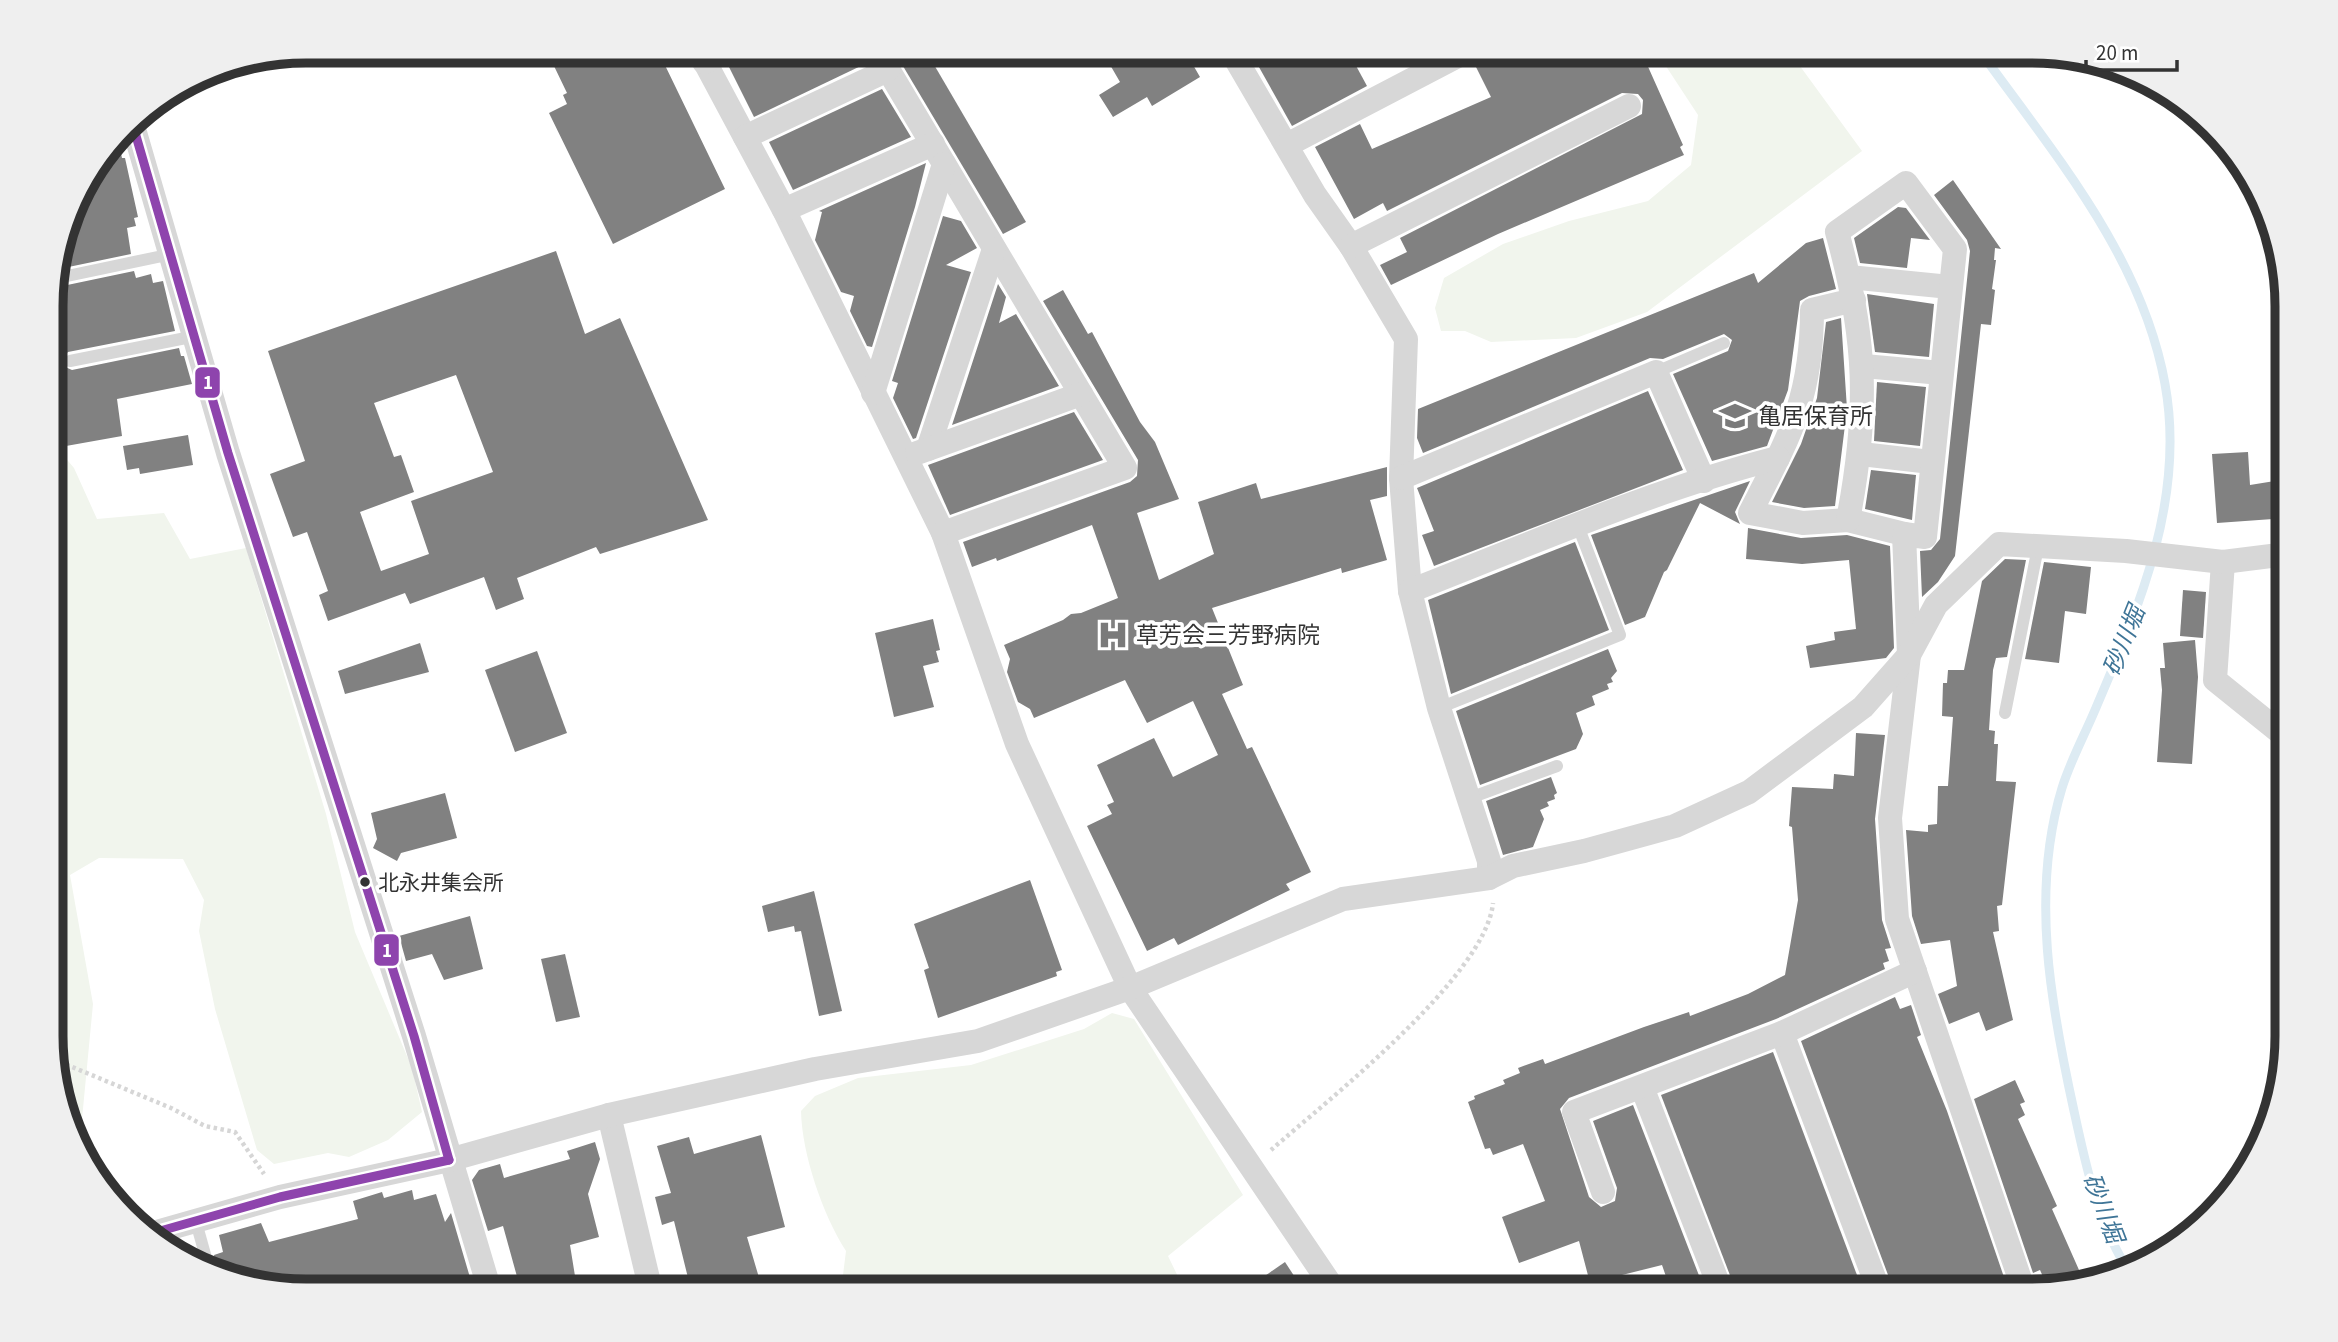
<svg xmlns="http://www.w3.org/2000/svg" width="2338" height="1342" font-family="'Source Sans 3','Noto Sans JP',sans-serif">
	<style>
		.green { fill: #f1f5ed }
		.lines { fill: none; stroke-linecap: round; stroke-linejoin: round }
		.stream { stroke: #ddebf3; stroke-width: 9 }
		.building { fill: #818181; fill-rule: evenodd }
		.path { stroke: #d6d6d6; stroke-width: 4.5; stroke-dasharray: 3.5 3.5; stroke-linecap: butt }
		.service { stroke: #d7d7d7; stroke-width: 12 }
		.minor { stroke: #d7d7d7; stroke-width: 24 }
		.bus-1-casing { stroke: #fff; stroke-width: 14 }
		.bus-1 { stroke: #8e44ad; stroke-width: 9 }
		.bus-dot { fill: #333; stroke: #fff; stroke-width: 2.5 }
		.labels { text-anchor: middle; stroke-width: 7; stroke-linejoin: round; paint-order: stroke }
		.bus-label { font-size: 21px; fill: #333; stroke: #fff; text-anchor: start }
		.poi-label { font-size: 23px; fill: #333; stroke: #fff; text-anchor: start }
		.water-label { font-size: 24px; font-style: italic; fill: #3f7597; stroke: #fff }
		.rim { fill: none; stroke: #333; stroke-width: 9 }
		.line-badge { stroke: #fff; stroke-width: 2.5 }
		.badge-label { font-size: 19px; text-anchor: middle; font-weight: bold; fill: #fff }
	</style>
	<rect width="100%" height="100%" fill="#fff"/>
	<g class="green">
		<path d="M1656,51H1789L1862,151L1647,312L1576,338L1491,342L1465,331H1441L1435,308L1444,278L1503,244L1569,221L1648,201L1691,165L1698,115Z"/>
		<path d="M53,443L74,468L97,519L164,513L190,559L246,548L326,814L355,932L412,1068L422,1112L388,1140L349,1157L328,1153L274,1164L257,1150L215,1009L199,931L204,900L183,859L99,858L70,875L93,1004L80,1140L53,1069Z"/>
		<path d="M1112,1013L1134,1019L1243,1195L1168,1256L1185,1291H841L846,1251C823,1215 802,1155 801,1111L815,1096L858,1078L971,1065L1084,1029Z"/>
	</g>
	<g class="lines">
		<path class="stream" d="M1980,51C2054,154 2142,256 2165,384C2186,499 2139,607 2095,710C2084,736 2070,762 2062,788C2030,893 2051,1006 2074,1111C2085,1162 2097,1219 2125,1265"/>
	</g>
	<g class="building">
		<path d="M566,51H644L650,63L661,57L725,189L613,244L549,113L567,104L563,95L567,93L554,66L570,59Z"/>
		<path d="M751,51H862L867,63L754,117L729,67Z"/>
		<path d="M894,51H926L1026,222L1003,234Z"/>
		<path d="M1102,51H1185L1200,77L1152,106L1147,97L1113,117L1099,95L1120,82Z"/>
		<path d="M1250,51H1348L1367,86L1292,126Z"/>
		<path d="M1508,51H1585L1589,60L1607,51H1641L1683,145L1680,147L1684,155L1498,234L1391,285L1380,265L1407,252L1400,238L1642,114L1643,100L1638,94L1622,93L1387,211L1383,203L1354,219L1315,147L1360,124L1372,149L1491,97L1476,67Z"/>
		<path d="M882,89L911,137L793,190L769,142Z"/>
		<path d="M118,140L122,158H125L138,217L134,218L136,226L127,228L131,254L54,270L77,193Z"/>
		<path d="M926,163L915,207L872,347L867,346L850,311L854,296L841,292L815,240L822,212L819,211Z"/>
		<path d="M1953,180L2001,249L1995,248L1994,260H1996L1992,289L1995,290L1991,325L1981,324L1955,556L1938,582L1922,597L1920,551L1931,550L1940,539L1970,251L1967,240L1934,195Z"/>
		<path d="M1898,207L1906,208L1930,240L1911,238L1907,268L1860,263L1854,238Z"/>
		<path d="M943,216L961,221L977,248L946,265L971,272L916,438L913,439L893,398L898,383L892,381Z"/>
		<path d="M1823,238L1836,289L1809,296L1800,301L1788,390L1767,446L1712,461L1673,374L1728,351L1732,340L1724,334L1663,359L1650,358L1423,453L1417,438L1418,409L1754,273L1758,283L1806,243Z"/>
		<path d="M556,251L585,334L620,318L708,520L600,554L596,547L517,578L524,599L496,610L484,577L410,604L405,593L328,621L319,595L328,591L307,532L293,537L270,474L305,461L268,351ZM456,375L493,472L411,501L429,554L381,571L360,512L414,492L401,455L394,457L374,403Z"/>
		<path d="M134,271L136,278L151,274L153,283L163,281L175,331L68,352L62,358L63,366L72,370L179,348L181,356H184L192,384L117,399L122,436L66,446L59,407L53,409V288Z"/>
		<path d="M998,284L1006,297L999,323L1016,314L1059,386L952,425Z"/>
		<path d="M1063,290L1088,334L1092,332L1140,422L1155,442L1179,499L1137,513L1159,580L1214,554L1198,502L1256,483L1261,499L1387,467V496L1370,500L1387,560L1342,573L1341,568L1212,608L1243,685L1222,694L1247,749L1252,747L1311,872L1286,884L1290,890L1178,945L1174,938L1147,951L1087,826L1112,814L1107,805L1114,802L1097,765L1154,738L1173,777L1218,755L1193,701L1147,723L1125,680L1034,718L1030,709L1018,702L1007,672L1010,659L1004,645L1063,620L1071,614L1081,613L1118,598L1092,525L997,561L996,558L972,567L963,542L1130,482L1137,476L1138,460L1043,301Z"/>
		<path d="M1867,294L1934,304L1929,357L1875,352Z"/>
		<path d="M1841,318L1847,409L1835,506L1804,508L1772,502L1801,444L1817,398L1826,322Z"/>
		<path d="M1877,382L1926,387L1920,446L1874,441Z"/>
		<path d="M1648,391L1683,470L1434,566L1422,535L1434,531L1417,488Z"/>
		<path d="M1074,412L1103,460L950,515L928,465Z"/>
		<path d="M188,435L193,465L140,474L139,468L127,470L123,446Z"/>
		<path d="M2248,452L2250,485L2287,479V518L2217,523L2212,454Z"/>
		<path d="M1871,470L1916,475L1912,520L1865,509Z"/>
		<path d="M1750,481L1735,512L1740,524L1700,503L1667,570L1664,572L1645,617L1625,625L1591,535Z"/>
		<path d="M1748,528L1801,538L1847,535L1890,546L1894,648L1886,658L1810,668L1806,646L1835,640L1834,632L1856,629L1849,560L1802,564L1746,559Z"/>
		<path d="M1575,542L1609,630L1451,694L1428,600Z"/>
		<path d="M2005,559L2026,560L2007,657L1996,658L1993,670L1989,730L1995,731L1994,744H1998L1996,781L2016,782L2002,905L1997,906L1999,931L1993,932L2013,1020L1986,1031L1979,1012L1949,1024L1938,994L1957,986L1950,940L1921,944L1912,916L1906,830L1928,832V825L1937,824L1938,786H1948L1953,717L1942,716L1943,683H1947L1948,670H1964L1982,581Z"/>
		<path d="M2044,562L2091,567L2086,614L2065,611L2059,663L2025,659Z"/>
		<path d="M2183,590L2206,592L2203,638L2180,636Z"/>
		<path d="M933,619L940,650L936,651L939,662L923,666L934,707L894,717L875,633Z"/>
		<path d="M2195,640L2198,677L2192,764L2157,762L2162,690L2160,668H2165L2163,643Z"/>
		<path d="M420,643L429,672L345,694L338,671Z"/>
		<path d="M1608,649L1617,671L1611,678L1613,682L1607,684L1609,689L1592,696L1595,705L1576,713L1583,734L1576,749L1480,785L1456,711Z"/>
		<path d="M537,651L567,733L515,752L485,670Z"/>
		<path d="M1856,733L1885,735L1875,819L1882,920L1891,948L1885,949L1889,961L1883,963L1885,969L1776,1019L1569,1098L1560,1109L1589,1197L1601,1207L1615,1201L1617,1188L1593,1121L1633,1105L1705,1291H1671L1662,1265L1590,1283L1579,1241L1519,1263L1502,1217L1545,1201L1523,1144L1493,1155L1490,1148L1485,1149L1468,1102L1475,1099L1474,1096L1505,1084L1503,1080L1520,1073L1518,1068L1543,1059L1545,1064L1644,1027L1689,1012L1690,1016L1748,994L1785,975L1798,900L1792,827L1789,826L1792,787L1833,789L1834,774L1854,776Z"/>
		<path d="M1551,777L1557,793L1554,795L1555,799L1547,802L1549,806L1540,810L1544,819L1533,847L1503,855L1486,801Z"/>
		<path d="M445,793L457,838L401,853L397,861L373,848L377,839L371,813Z"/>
		<path d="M1030,880L1062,970L1056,972L1057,976L938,1018L924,970L929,968L914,924Z"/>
		<path d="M814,891L842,1011L819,1016L801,931L795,932L794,926L768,932L762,906Z"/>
		<path d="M470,916L483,969L444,980L432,954L406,961L399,936Z"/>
		<path d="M565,954L580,1017L556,1022L541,959Z"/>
		<path d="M1895,997L1900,1009L1911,1005L1921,1035L1917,1037L1947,1111L2006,1283L1987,1291H1894L1801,1041Z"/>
		<path d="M1773,1052L1863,1291H1736L1661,1095Z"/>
		<path d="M2015,1080L2025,1102L2020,1104L2025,1115L2018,1119L2057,1206L2052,1209L2083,1279L2049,1290L2040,1270L2033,1273L1974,1099Z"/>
		<path d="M761,1135L785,1227L747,1237L760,1281L724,1291H712L710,1285L704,1287L702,1282L690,1286L674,1221L662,1225L655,1197L671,1193L657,1146L689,1137L694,1154Z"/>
		<path d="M595,1142L600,1159L588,1194L599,1237L570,1245L575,1276L565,1279L569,1291H521L503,1226L488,1231L472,1180L479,1170L500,1164L504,1178L570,1159L567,1151Z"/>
		<path d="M412,1190L414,1200L436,1194L445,1222L451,1213L474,1291H306L216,1267L214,1255L223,1252L219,1235L261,1223L269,1242L358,1219L353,1201L382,1192L384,1198Z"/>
		<path d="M1285,1262L1304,1291H1243Z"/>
	</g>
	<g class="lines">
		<g class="path">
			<path d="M53,1059L171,1108L205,1126L235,1132L264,1174"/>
			<path d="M1271,1150C1328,1100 1486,976 1493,903"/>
		</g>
		<g class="service">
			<path d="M53,279L172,254"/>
			<path d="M70,361L196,336"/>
			<path d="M1656,372L1724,343"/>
			<path d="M1439,708L1620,635L1578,526"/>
			<path d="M2005,713L2038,547"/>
			<path d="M1467,799L1557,766"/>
			<path d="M196,1222L208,1265"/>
		</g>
		<g class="minor">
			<path d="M699,51L784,210L943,533L1017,744L1130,988L1335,1291"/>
			<path d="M877,51L1125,468L943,533"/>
			<path d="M1231,51L1315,195L1351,246L1406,339L1401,478L1410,591L1439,708L1489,861V878"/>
			<path d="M704,62L728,51"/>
			<path d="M132,122L228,453L414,1036L490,1291"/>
			<path d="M745,137L888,70"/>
			<path d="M1287,145L1467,51"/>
			<path d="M784,210L933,144"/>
			<path d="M1351,246L1629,106"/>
			<path d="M1849,277L1950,287"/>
			<path d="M1854,300L1812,310C1812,399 1789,437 1750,513L1803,523L1848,520L1904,534"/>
			<path d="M1864,366L1941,373"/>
			<path d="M873,393L944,164"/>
			<path d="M928,449L994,249"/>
			<path d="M917,453L1081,394"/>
			<path d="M1861,454L1931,462"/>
			<path d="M1401,478L1656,372L1704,481"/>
			<path d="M1848,520C1869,411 1867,339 1837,232L1906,183L1955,249L1925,537L1904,534L1909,655L1890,818L1897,919L2024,1291"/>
			<path d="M2223,562L2215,680L2287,738"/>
			<path d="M1410,591C1531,544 1652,490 1778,458"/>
			<path d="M1782,1033L1879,1291"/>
			<path d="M1642,1087L1721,1291"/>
			<path d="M609,1115L651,1291"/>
			<path d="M1603,1192L1574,1112L1782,1033L1915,971"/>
			<path d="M153,1233L280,1197L449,1160L609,1115L815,1069L978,1041L1130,988L1343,899L1489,878L1513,866L1584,851L1675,826L1749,792L1863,707L1909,655L1936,605L1999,544L2126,551L2223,562L2287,554"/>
		</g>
		<defs>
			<g id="bus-1">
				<path d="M132,122L228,453L414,1036L449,1160"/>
				<path d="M153,1233L280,1197L449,1160"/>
			</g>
		</defs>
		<use href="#bus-1" class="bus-1-casing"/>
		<use href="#bus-1" class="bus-1"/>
	</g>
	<defs>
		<symbol id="school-bare" viewBox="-9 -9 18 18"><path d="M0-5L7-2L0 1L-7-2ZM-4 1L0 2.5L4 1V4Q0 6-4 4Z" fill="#7a7a7a" stroke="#fff" stroke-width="2.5" paint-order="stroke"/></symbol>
		<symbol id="hospital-bare" viewBox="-9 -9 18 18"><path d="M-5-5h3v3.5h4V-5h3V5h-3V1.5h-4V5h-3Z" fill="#7a7a7a" stroke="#fff" stroke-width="2.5" paint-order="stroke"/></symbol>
	</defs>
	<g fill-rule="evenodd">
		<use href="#school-bare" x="1713" y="394" width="44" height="44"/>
		<use href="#hospital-bare" x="1091" y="613" width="44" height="44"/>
	</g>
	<circle class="bus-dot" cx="365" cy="882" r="6"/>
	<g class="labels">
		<g class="bus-label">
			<text x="378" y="890">北永井集会所</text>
		</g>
		<g class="poi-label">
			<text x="1758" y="424">亀居保育所</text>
			<text x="1136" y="643">草芳会三芳野病院</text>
		</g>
		<g class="water-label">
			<text transform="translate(2124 641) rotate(-68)" y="8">砂川堀</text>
			<text transform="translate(2103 1208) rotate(69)" y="8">砂川堀</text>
		</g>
	</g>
	<path d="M0 0H2338V1342H0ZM306 63H2032A243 243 0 0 1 2275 306V1036A243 243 0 0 1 2032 1279H306A243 243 0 0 1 63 1036V306A243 243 0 0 1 306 63Z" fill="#efefef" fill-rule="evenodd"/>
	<path class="rim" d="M306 63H2032A243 243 0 0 1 2275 306V1036A243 243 0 0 1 2032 1279H306A243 243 0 0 1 63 1036V306A243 243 0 0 1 306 63Z"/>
	<g class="line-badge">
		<rect x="194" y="366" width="27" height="33" rx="7" fill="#8e44ad"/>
		<rect x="373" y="933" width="27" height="34" rx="7" fill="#8e44ad"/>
	</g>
	<g class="badge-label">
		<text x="208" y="389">1</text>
		<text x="387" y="957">1</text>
	</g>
	<path d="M2086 60v10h91v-10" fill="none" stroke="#333333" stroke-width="3.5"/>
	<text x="2096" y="60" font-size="21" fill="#333333" stroke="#ffffff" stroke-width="5" paint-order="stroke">20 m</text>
</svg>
